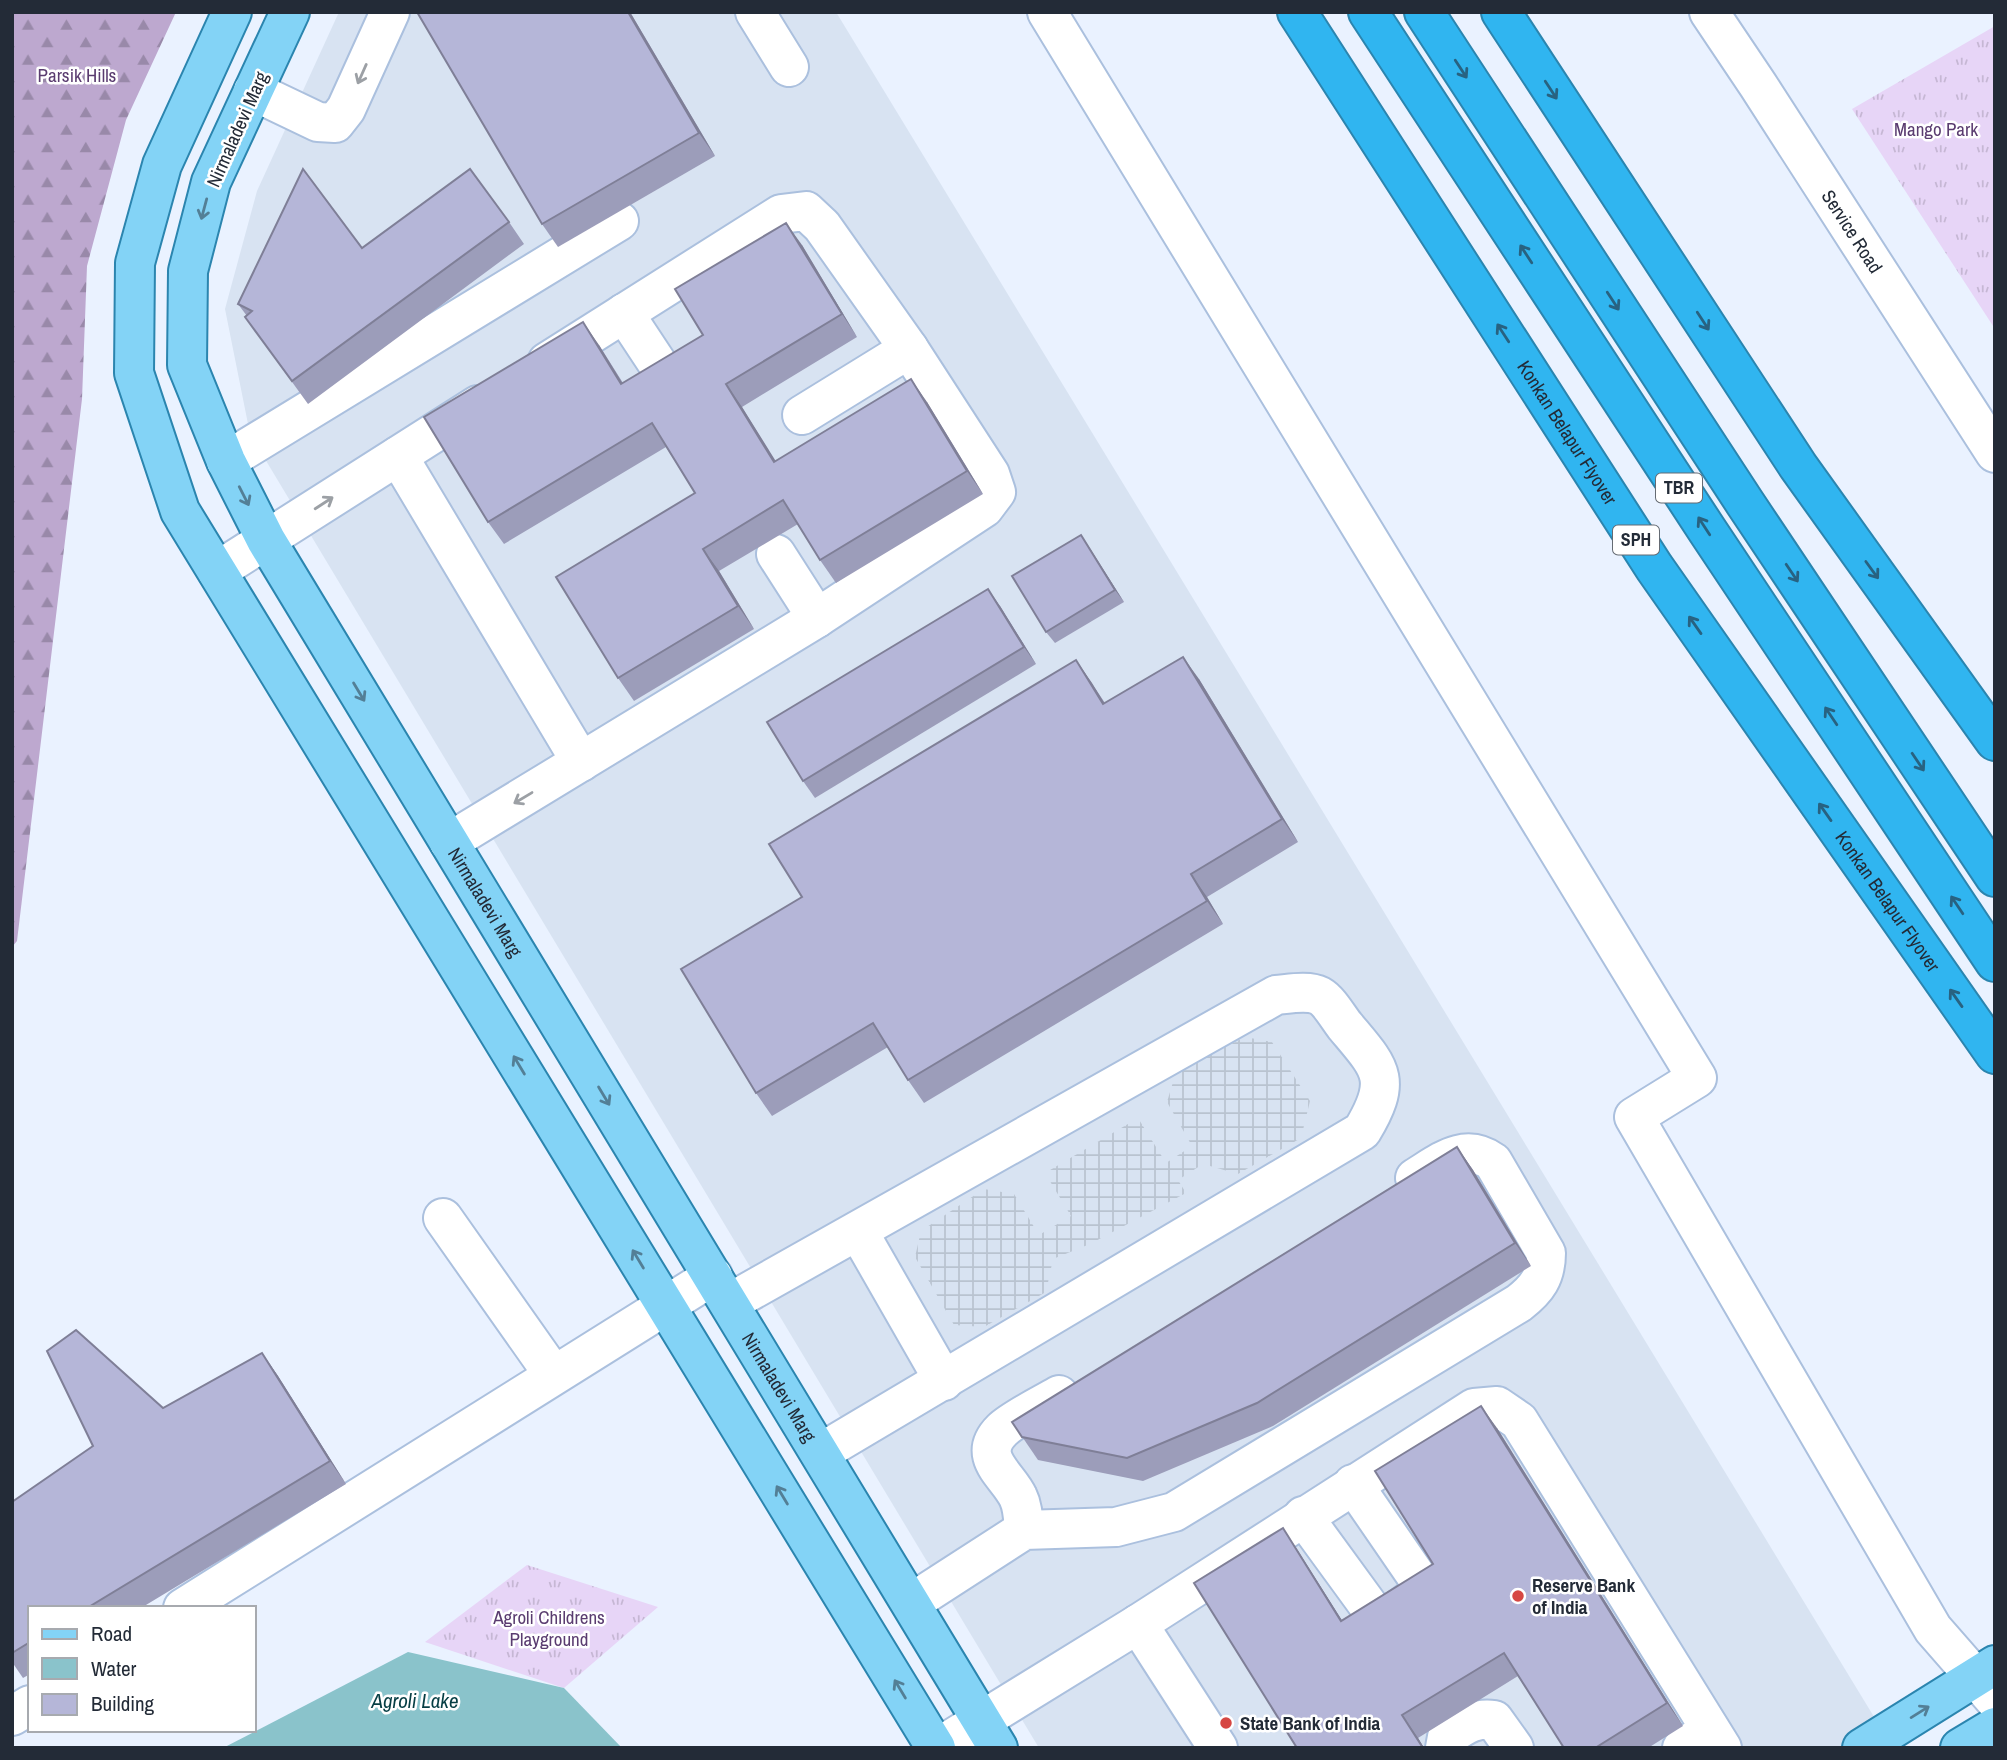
<svg xmlns="http://www.w3.org/2000/svg" width="2007" height="1760" font-family="'Archivo Narrow',sans-serif">
	<style>
		.built { fill: #d8e3f2 }
		.industrial { fill: url(#industrial-grid) }
		.grass { fill: url(#grass-tufts) }
		.forest { fill: url(#forest-firs) }
		.water { fill: #8ac3cb }
		.lines { fill: none; stroke-linecap: round; stroke-linejoin: round }
		.minor-casing { stroke: #abc0de; stroke-width: 42 }
		.major-casing { stroke: #2b85af; stroke-width: 42 }
		.highway-casing { stroke: #2b85af; stroke-width: 42 }
		.minor { stroke: #fff; stroke-width: 38 }
		.major { stroke: #83d3f6; stroke-width: 38 }
		.highway { stroke: #30b5f0; stroke-width: 38 }
		.wall { fill: #9c9dba }
		.shaded-wall { fill: #7f7f97 }
		.building { fill: #b5b6d8; stroke: #7f7f97; stroke-width: 2 }
		.oneway { stroke: #286281 }
		.oneway2 { stroke: #9ca0a5 }
		.oneway3 { stroke: #537f96 }
		.poi-dot { fill: #d64743; stroke: #fff; stroke-width: 2.5 }
		.labels { text-anchor: middle; stroke-width: 5; stroke-linejoin: round; paint-order: stroke }
		.shield { fill: #fff; stroke: #656b73; stroke-width: 2 }
		.shield-label { font-size: 18px; font-weight: bold; fill: #232b37 }
		.park-label { font-size: 19px; fill: #5a3c70; stroke: #fff }
		.street-label { font-size: 19px; fill: #232b37; stroke: #fff }
		.poi-label { font-size: 19px; font-weight: bold; fill: #232b37; stroke: #fff; text-anchor: start }
		.water-label { font-size: 21px; font-style: italic; fill: #063e44; stroke: #fff }
	</style>
	<defs>
		<pattern id="industrial-grid" width="8" height="8" patternUnits="userSpaceOnUse" patternTransform="scale(1.75)"><rect width="8" height="8" fill="#d8e3f2"/><path d="M0 4h8M4 0v8" fill="none" stroke="#b9c3d0"/></pattern>
		<pattern id="grass-tufts" width="24" height="20" patternUnits="userSpaceOnUse" patternTransform="scale(1.75)"><rect width="24" height="20" fill="#e7d5f7"/><path d="M3 7l-1-3M5 7V3M7 7l1-3M15 17l-1-3M17 17v-4M19 17l1-3" fill="none" stroke="#c6b7d4"/></pattern>
		<pattern id="forest-firs" width="22" height="20" patternUnits="userSpaceOnUse" patternTransform="scale(1.75)"><rect width="22" height="20" fill="#bda8cf"/><path d="M5 1l3.5 6h-7zM16 11l3.5 6h-7z" fill="#9989a9"/></pattern>
	</defs>
	<rect width="100%" height="100%" fill="#eaf2ff"/>
	<path class="built" d="M339,12H836L1893,1748H1039L250,434L225,309L257,191Z"/>
	<path class="industrial" d="M1245,1037L1272,1042L1310,1101L1301,1138L1238,1174L1203,1164L1178,1180L1186,1193L1090,1244L1053,1259L1046,1292L984,1327L954,1325L915,1257L921,1231L984,1189L1014,1194L1039,1235L1071,1216L1045,1173L1138,1118L1166,1163L1192,1146L1167,1102L1176,1072Z"/>
	<g class="grass">
		<path d="M1995,26V329L1852,109Z"/>
		<path d="M527,1565L658,1607L564,1688L425,1642Z"/>
	</g>
	<path class="forest" d="M12,12H176L126,120L87,266L82,399L17,941L12,947Z"/>
	<path class="water" d="M408,1652L564,1688L622,1748H223Z"/>
	<g class="lines">
		<defs>
			<g id="minor">
				<path d="M755,12L789,67"/>
				<path d="M1047,12L1697,1078L1634,1117L1933,1629L1995,1700"/>
				<path id="s1" d="M1709,12L1758,85L1995,453"/>
				<path d="M253,91L318,122L335,123L346,109L390,12"/>
				<path d="M624,313L667,378"/>
				<path d="M802,415L909,349"/>
				<path d="M398,456L581,762"/>
				<path d="M226,461L619,221"/>
				<path d="M776,554L817,618"/>
				<path d="M217,571L478,405"/>
				<path d="M449,842L817,618L984,508L996,492L990,474L909,349L822,226L806,211L781,214L547,362"/>
				<path d="M443,1218L553,1374"/>
				<path d="M858,1231L944,1381"/>
				<path d="M729,1303L1276,995C1289,994 1308,990 1320,996C1329,1001 1338,1017 1345,1026C1380,1068 1394,1078 1362,1131L820,1453"/>
				<path d="M1303,1516L1373,1612L1382,1616L1391,1615L1411,1600L1419,1591V1580L1353,1484"/>
				<path d="M1024,1530C1023,1519 1023,1507 1018,1497C1008,1475 975,1457 1002,1430C1013,1419 1044,1404 1059,1395"/>
				<path d="M911,1603L1024,1530L1116,1527L1174,1512L1519,1303C1537,1289 1546,1277 1546,1253L1493,1162C1464,1141 1440,1163 1415,1178"/>
				<path d="M183,1608L713,1276"/>
				<path d="M1138,1624L1218,1748"/>
				<path d="M12,1716L30,1705"/>
				<path d="M937,1748L1138,1624L1474,1408L1497,1406L1519,1421L1722,1748"/>
				<path d="M1445,1748L1447,1737C1462,1727 1474,1717 1494,1720L1514,1748"/>
				<path d="M1682,1748L1710,1730"/>
			</g>
			<g id="major">
				<path d="M232,12L162,165L135,263L134,373L180,511L936,1748"/>
				<path id="s2" d="M290,12L211,182L188,271L187,365L226,461L266,540L998,1748"/>
				<path d="M1862,1748L1995,1665"/>
				<path d="M1960,1748L1995,1727"/>
			</g>
			<g id="highway">
				<path id="s3" d="M1297,12L1654,567L1995,1054"/>
				<path d="M1368,12L1707,530L1995,962"/>
				<path d="M1424,12L1745,503L1995,877"/>
				<path d="M1501,12L1798,466L1995,741"/>
			</g>
		</defs>
		<use href="#minor" class="minor-casing"/>
		<use href="#major" class="major-casing"/>
		<use href="#highway" class="highway-casing"/>
		<use href="#minor" class="minor"/>
		<use href="#major" class="major"/>
		<use href="#highway" class="highway"/>
	</g>
	<g class="wall">
		<path d="M630,12L715,156L558,247L542,224Z"/>
		<path d="M509,222L524,244L308,404L245,317L247,316L238,304L362,248Z"/>
		<path d="M802,245L857,337L742,407L775,461L927,402L983,494L836,583L820,560L798,524L719,571L754,629L634,701L618,678L695,493L666,447L504,544L488,522L599,345L623,383L703,335Z"/>
		<path d="M1081,535L1124,602L1055,643L1046,632Z"/>
		<path d="M1000,606L1036,664L815,798L803,781Z"/>
		<path d="M1076,660L1105,703L1199,679L1298,842L1207,897L1223,924L924,1103L908,1080L888,1047L772,1116L756,1093L802,897Z"/>
		<path d="M1457,1147L1473,1170L1531,1266L1273,1426L1143,1481L1038,1460L1012,1422Z"/>
		<path d="M262,1353L278,1376L346,1484L141,1608H30V1674L23,1678L12,1662V1502L163,1408Z"/>
		<path d="M1497,1428L1683,1726L1648,1748H1564L1518,1676L1418,1738L1424,1748H1297L1298,1551L1342,1621L1433,1564Z"/>
	</g>
	<g class="shaded-wall">
		<path d="M628,12H630L715,156L699,133Z"/>
		<path d="M786,223L802,245L857,337L842,314Z"/>
		<path d="M583,322L599,345L637,407L621,384Z"/>
		<path d="M911,379L927,402L983,494L967,471Z"/>
		<path d="M726,384L742,407L790,484L774,462Z"/>
		<path d="M1081,535L1089,547L1124,602L1115,590Z"/>
		<path d="M703,549L719,571L754,629L738,606Z"/>
		<path d="M988,589L1000,606L1036,664L1024,647Z"/>
		<path d="M1183,657L1199,679L1298,842L1282,819Z"/>
		<path d="M1076,660L1092,683L1119,727L1103,704Z"/>
		<path d="M1191,874L1207,897L1223,924L1207,901Z"/>
		<path d="M1457,1147L1473,1170L1531,1266L1515,1243Z"/>
		<path d="M262,1353L278,1376L346,1484L330,1461Z"/>
		<path d="M1481,1406L1497,1428L1683,1726L1667,1703Z"/>
		<path d="M1283,1528L1298,1551L1357,1644L1341,1621Z"/>
		<path d="M1402,1715L1418,1738L1424,1748H1423Z"/>
	</g>
	<g class="building">
		<path d="M417,12H628L699,133L542,224Z"/>
		<path d="M303,169L362,248L470,169L509,222L292,381L245,317L252,311L238,304Z"/>
		<path d="M786,223L842,314L726,384L774,462L911,379L967,471L820,560L783,500L703,549L738,606L618,678L556,577L695,493L652,423L488,522L424,417L583,322L621,384L703,335L675,289Z"/>
		<path d="M1081,535L1115,590L1046,632L1012,576Z"/>
		<path d="M988,589L1024,647L803,781L767,722Z"/>
		<path d="M1183,657L1282,819L1191,874L1207,901L908,1080L873,1023L756,1093L681,969L802,897L769,844L1076,660L1103,704Z"/>
		<path d="M1457,1147L1515,1243L1257,1403L1127,1458L1022,1437L1012,1422Z"/>
		<path d="M76,1330L163,1408L262,1353L330,1461L87,1608H30V1642L12,1653V1502L93,1446L47,1351Z"/>
		<path d="M1481,1406L1667,1703L1595,1748H1564L1504,1653L1402,1715L1423,1748H1297L1194,1583L1283,1528L1341,1621L1433,1564L1375,1471Z"/>
	</g>
	<defs><path id="oneway-shaft" d="M-6 0H5M1.5-3L5.5 0L1.5 3" fill="none" stroke-width="1.6" stroke-linecap="round" stroke-linejoin="round" transform="scale(1.75)"/></defs>
	<g class="oneway">
		<use href="#oneway-shaft" transform="translate(1461 69) rotate(57)"/>
		<use href="#oneway-shaft" transform="translate(1551 90) rotate(57)"/>
		<use href="#oneway-shaft" transform="translate(1526 254) rotate(-123)"/>
		<use href="#oneway-shaft" transform="translate(1613 301) rotate(57)"/>
		<use href="#oneway-shaft" transform="translate(1703 321) rotate(57)"/>
		<use href="#oneway-shaft" transform="translate(1503 333) rotate(-123)"/>
		<use href="#oneway-shaft" transform="translate(1704 526) rotate(-123)"/>
		<use href="#oneway-shaft" transform="translate(1872 570) rotate(54)"/>
		<use href="#oneway-shaft" transform="translate(1792 573) rotate(56)"/>
		<use href="#oneway-shaft" transform="translate(1695 625) rotate(-125)"/>
		<use href="#oneway-shaft" transform="translate(1831 716) rotate(-124)"/>
		<use href="#oneway-shaft" transform="translate(1918 762) rotate(56)"/>
		<use href="#oneway-shaft" transform="translate(1825 812) rotate(-125)"/>
		<use href="#oneway-shaft" transform="translate(1957 905) rotate(-124)"/>
		<use href="#oneway-shaft" transform="translate(1956 998) rotate(-125)"/>
	</g>
	<g class="oneway2">
		<use href="#oneway-shaft" transform="translate(362 74) rotate(114)"/>
		<use href="#oneway-shaft" transform="translate(324 503) rotate(-33)"/>
		<use href="#oneway-shaft" transform="translate(523 798) rotate(149)"/>
	</g>
	<g class="oneway3">
		<use href="#oneway-shaft" transform="translate(204 209) rotate(105)"/>
		<use href="#oneway-shaft" transform="translate(244 496) rotate(63)"/>
		<use href="#oneway-shaft" transform="translate(359 692) rotate(59)"/>
		<use href="#oneway-shaft" transform="translate(519 1065) rotate(-121)"/>
		<use href="#oneway-shaft" transform="translate(604 1096) rotate(59)"/>
		<use href="#oneway-shaft" transform="translate(638 1259) rotate(-121)"/>
		<use href="#oneway-shaft" transform="translate(782 1495) rotate(-121)"/>
		<use href="#oneway-shaft" transform="translate(900 1689) rotate(-121)"/>
		<use href="#oneway-shaft" transform="translate(1920 1712) rotate(-32)"/>
	</g>
	<g class="poi-dot">
		<circle cx="1518" cy="1596" r="7"/>
		<circle cx="1226" cy="1723" r="7"/>
	</g>
	<g class="labels">
		<g class="shield">
			<rect x="1656" y="473.5" width="46" height="29" rx="5"/>
			<rect x="1613" y="525.5" width="46" height="29" rx="5"/>
		</g>
		<g class="shield-label">
			<text x="1679" y="494">TBR</text>
			<text x="1636" y="546">SPH</text>
		</g>
		<g class="park-label">
			<text x="77" y="82">Parsik Hills</text>
			<text x="1936" y="136">Mango Park</text>
			<text x="549" y="1624">Agroli Childrens<tspan x="549" dy="22">Playground</tspan></text>
		</g>
		<g class="street-label">
			<text transform="translate(237 129) rotate(-66)" y="7">Nirmaladevi Marg</text>
			<text dy="7" stroke="none"><textPath href="#s1" startOffset="262">Service Road</textPath></text>
			<text dy="7" stroke="none"><textPath href="#s3" startOffset="500">Konkan Belapur Flyover</textPath></text>
			<text dy="7" stroke="none"><textPath href="#s2" startOffset="989">Nirmaladevi Marg</textPath></text>
			<text dy="7" stroke="none"><textPath href="#s3" startOffset="1068">Konkan Belapur Flyover</textPath></text>
			<text dy="7" stroke="none"><textPath href="#s2" startOffset="1556">Nirmaladevi Marg</textPath></text>
		</g>
		<g class="poi-label">
			<text x="1532" y="1592">Reserve Bank<tspan x="1532" dy="22">of India</tspan></text>
			<text x="1240" y="1730">State Bank of India</text>
		</g>
		<g class="water-label">
			<text x="415" y="1708">Agroli Lake</text>
		</g>
	</g>
	<rect width="2007" height="1760" fill="none" stroke="#232b37" stroke-width="28"/>
	<rect x="28" y="1606" width="228" height="126" fill="#ffffff" stroke="#a7aaaf" stroke-width="2"/>
	<rect x="42" y="1629" width="35" height="10" fill="#83d3f6" stroke="#a7aaaf" stroke-width="2"/>
	<text x="91" y="1641" font-size="21" fill="#232b37">Road</text>
	<rect x="42" y="1658" width="35" height="21" fill="#8ac3cb" stroke="#a7aaaf" stroke-width="2"/>
	<text x="91" y="1676" font-size="21" fill="#232b37">Water</text>
	<rect x="42" y="1694" width="35" height="21" fill="#b5b6d8" stroke="#a7aaaf" stroke-width="2"/>
	<text x="91" y="1711" font-size="21" fill="#232b37">Building</text>
</svg>
